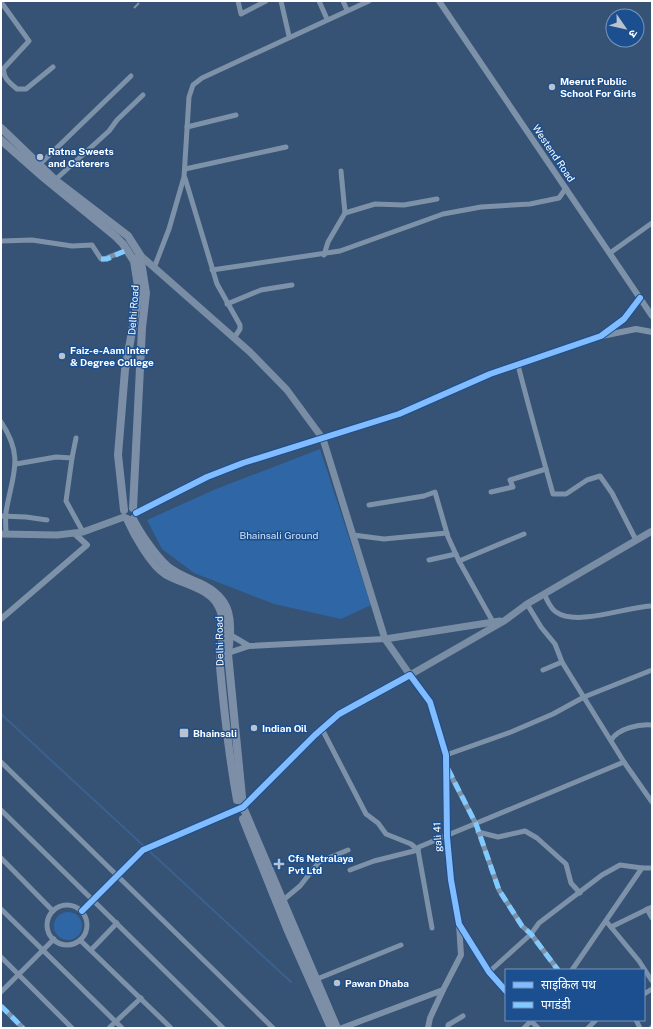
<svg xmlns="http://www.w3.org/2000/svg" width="653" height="1029" font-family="'Public Sans','Noto Sans Devanagari',sans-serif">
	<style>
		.green { fill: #2f66a5 }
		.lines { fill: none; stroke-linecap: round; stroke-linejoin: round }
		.stream { stroke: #3b618d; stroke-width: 2 }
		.minor { stroke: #7d92a8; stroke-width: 5 }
		.tertiary { stroke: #7d92a8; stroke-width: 6 }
		.secondary { stroke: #798da4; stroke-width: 7 }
		.primary { stroke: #7d8ea7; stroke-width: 8 }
		.rail { stroke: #7e92a7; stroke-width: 2; stroke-dasharray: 7 3; stroke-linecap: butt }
		.quiet { stroke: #80caff; stroke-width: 5; stroke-dasharray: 10 5; stroke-linecap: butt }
		.cycleway-casing { stroke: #1b4f8f; stroke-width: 8 }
		.cycleway { stroke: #80bcff; stroke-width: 6 }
		.poi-dot { fill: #b9c2ce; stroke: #1b4f8f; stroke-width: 1.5 }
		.labels { text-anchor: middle; stroke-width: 3; stroke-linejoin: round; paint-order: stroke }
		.poi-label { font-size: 10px; font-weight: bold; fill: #fff; stroke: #1b4f8f; text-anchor: start }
		.street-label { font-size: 10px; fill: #fff; stroke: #1b4f8f }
		.park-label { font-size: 10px; fill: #cfe3fa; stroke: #1b4f8f }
	</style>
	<rect width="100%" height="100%" fill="#365274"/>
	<g class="green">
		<path d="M320,449L371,605L341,619L274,604L194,573L162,549L147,520L216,489Z"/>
		<circle cx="68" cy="926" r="14"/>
	</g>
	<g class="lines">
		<path class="stream" d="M1,714L291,982"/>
		<g class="minor">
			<path d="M238,1L241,14L266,1"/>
			<path d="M281,1L289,36"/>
			<path d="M319,1L327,19"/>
			<path d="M343,1L347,10"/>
			<path d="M1,2L29,41L4,68C2,77 10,83 17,89H26L53,67"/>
			<path d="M187,127L236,115"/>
			<path d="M38,166L131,76"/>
			<path d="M185,169L286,147"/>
			<path d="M185,178L217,284L240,325V329L234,338"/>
			<path d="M55,180L109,131L117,120L143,95"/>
			<path d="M345,213L375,204L404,205L437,199"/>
			<path d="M1,241L32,240L72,246L92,245L101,259H104L127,250"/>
			<path d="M610,253L652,223"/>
			<path d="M324,255L328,242L345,213L341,171"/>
			<path d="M154,268L169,229L184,177L189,97L193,85L202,78L369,1"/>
			<path d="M212,270L340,251L443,214L481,207L530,204L559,198L566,188"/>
			<path d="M227,304L261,290L292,285"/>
			<path d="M518,365C529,408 541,451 553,494H566L587,480L600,476L612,493L636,540"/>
			<path d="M1,422C25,458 12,475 6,512C5,519 6,527 6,534"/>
			<path d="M72,458L76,438"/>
			<path d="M16,464L56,457L72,458L66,501L83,532"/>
			<path d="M491,492L513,487L510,480L546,469"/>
			<path d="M369,505L424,496L435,492L448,537L459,561L493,622"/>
			<path d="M1,516L26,517L47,520"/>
			<path d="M353,535L384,539L447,533"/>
			<path d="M429,560L456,554"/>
			<path d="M459,561L524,534"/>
			<path d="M544,594C548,601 550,608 556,612C577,627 629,606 652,606"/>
			<path d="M527,604L541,627L555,644L562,662L624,762L652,802"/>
			<path d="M543,670L562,662"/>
			<path d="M410,675L430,702L446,755L447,837L451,880L459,924L489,972L506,991"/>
			<path d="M322,729L366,814L378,823L386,834L411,844L418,850L432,928"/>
			<path d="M611,740C619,728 639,724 652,725"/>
			<path d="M446,755L511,732L553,714L584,697L652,670"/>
			<path d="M1,762L273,1028"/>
			<path d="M446,766L476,824L499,890L522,926L531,934L558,970"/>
			<path d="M1,810L223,1028"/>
			<path d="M478,832L498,837L525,831L537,838L566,864L571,883L580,893"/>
			<path d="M1,858L53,911"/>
			<path d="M350,870L374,861L418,850L419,847L624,762"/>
			<path d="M282,901L300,886L319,862L348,850"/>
			<circle cx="67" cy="925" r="20"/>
			<path d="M1,909L122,1028"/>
			<path d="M647,909L652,918"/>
			<path d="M82,911L143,850L243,807"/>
			<path d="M606,921L639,961L652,981"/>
			<path d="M611,927L652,907"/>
			<path d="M80,940L171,1028"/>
			<path d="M91,950L117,923"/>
			<path d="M1,957L72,1028"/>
			<path d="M572,970L642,868H652"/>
			<path d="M489,972L531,934L539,923L602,875L620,865L642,868"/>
			<path d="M317,979L401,945"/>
			<path d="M1,992L54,939"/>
			<path d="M644,994L652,989"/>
			<path d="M1,1006L23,1028"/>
			<path d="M530,1020L538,1028"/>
			<path d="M636,1020L640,1028"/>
			<path d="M109,1028L141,998"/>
			<path d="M448,1028V1025L463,1016"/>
			<path d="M524,1028L532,1020"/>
			<path d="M588,1028L596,1020"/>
			<path d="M651,1028L652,1027"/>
		</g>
		<g class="tertiary">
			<path d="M439,1L652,316"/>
			<path d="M602,336L636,329L652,332"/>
			<path d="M136,513L207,477L243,463L399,414L490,374L601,336L624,319L640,298"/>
			<path d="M1,619L87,545L74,533"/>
			<path d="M227,633L249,646"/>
			<path d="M225,654L249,646L385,639"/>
			<path d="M243,807L315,735L339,714L410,675"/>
			<path d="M342,1028L443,990L461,955L459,924"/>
			<path d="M428,1028L430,1018L443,990"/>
		</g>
		<g class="secondary">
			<path d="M138,257L140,255L250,352L287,390L323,439L385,639L410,675L504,621L527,604L652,531"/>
			<path d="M1,534L57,535L83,532L124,517"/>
			<path d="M385,639L500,621"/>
		</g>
		<g class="primary">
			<path d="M1,128L55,180L128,236L140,255L146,293L142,328L133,508"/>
			<path d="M1,140L44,178L115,236L123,244L134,261L139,293L125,370L118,455L124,510"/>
			<path d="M127,519C134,535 151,565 165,574C180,583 205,587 216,602C230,623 219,643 220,667C224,711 229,756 237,800"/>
			<path d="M133,519C140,533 155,555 167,566C177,574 188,578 199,583C234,599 232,621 228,654L243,807L337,1028"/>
			<path d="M243,819L288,931L331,1028"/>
		</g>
		<path class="rail" d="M134,8L141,1"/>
		<g class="quiet">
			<path d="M101,259H107L127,250"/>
			<path d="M448,769L476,824L499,890L522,926L531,934L558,970"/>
			<path d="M1,1006L23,1028"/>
		</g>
		<defs>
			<g id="cycleway">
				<path d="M136,513L207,477L243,463L399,414L490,374L601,336L624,319L640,298"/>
				<path d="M82,911L143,850L243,807L315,735L339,714L410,675L430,702L446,755L447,837L451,880L459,924L489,972L506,991"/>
			</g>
		</defs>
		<use href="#cycleway" class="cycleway-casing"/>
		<use href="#cycleway" class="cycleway"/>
	</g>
	<g class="poi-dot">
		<circle cx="552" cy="87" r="4"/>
		<circle cx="40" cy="157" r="4"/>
		<circle cx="62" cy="356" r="4"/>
		<circle cx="254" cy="728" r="4"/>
		<rect x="179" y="728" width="10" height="10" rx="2"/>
		<path d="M277 858h4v4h4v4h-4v4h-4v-4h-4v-4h4z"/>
		<circle cx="337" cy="983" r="4"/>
	</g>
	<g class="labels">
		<g class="poi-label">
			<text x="560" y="85">Meerut Public<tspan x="560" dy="12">School For Girls</tspan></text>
			<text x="48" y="155">Ratna Sweets<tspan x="48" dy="12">and Caterers</tspan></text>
			<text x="70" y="354">Faiz-e-Aam Inter<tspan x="70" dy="12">&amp; Degree College</tspan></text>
			<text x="262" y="732">Indian Oil</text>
			<text x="193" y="737">Bhainsali</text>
			<text x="288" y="862">Cfs Netralaya<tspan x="288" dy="12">Pvt Ltd</tspan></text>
			<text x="345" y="987">Pawan Dhaba</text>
		</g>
		<g class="street-label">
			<text transform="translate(554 153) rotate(56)" y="4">Westend Road</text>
			<text transform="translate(133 310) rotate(-86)" y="4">Delhi Road</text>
			<text transform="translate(219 641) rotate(-91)" y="4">Delhi Road</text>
			<text transform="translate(437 837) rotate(-93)" y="4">gali 41</text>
		</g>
		<g class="park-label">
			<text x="279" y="539">Bhainsali Ground</text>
		</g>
	</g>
	<rect width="653" height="1029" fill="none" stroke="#ffffff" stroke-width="4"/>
	<rect x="505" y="969" width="140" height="52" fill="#1b4f8f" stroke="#7695bc"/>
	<rect x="513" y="982" width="20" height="6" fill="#80bcff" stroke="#7695bc"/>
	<text x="541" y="989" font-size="12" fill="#ffffff">साइकिल पथ</text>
	<rect x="513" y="1002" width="20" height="6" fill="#80caff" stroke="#7695bc"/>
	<text x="541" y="1009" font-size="12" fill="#ffffff">पगडंडी</text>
	<g transform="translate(625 28) rotate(124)"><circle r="19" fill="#1b4f8f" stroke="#7695bc"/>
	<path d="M0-3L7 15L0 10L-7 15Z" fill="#b9c2ce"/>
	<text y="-6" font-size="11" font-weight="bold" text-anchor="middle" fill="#ffffff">उ</text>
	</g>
</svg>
